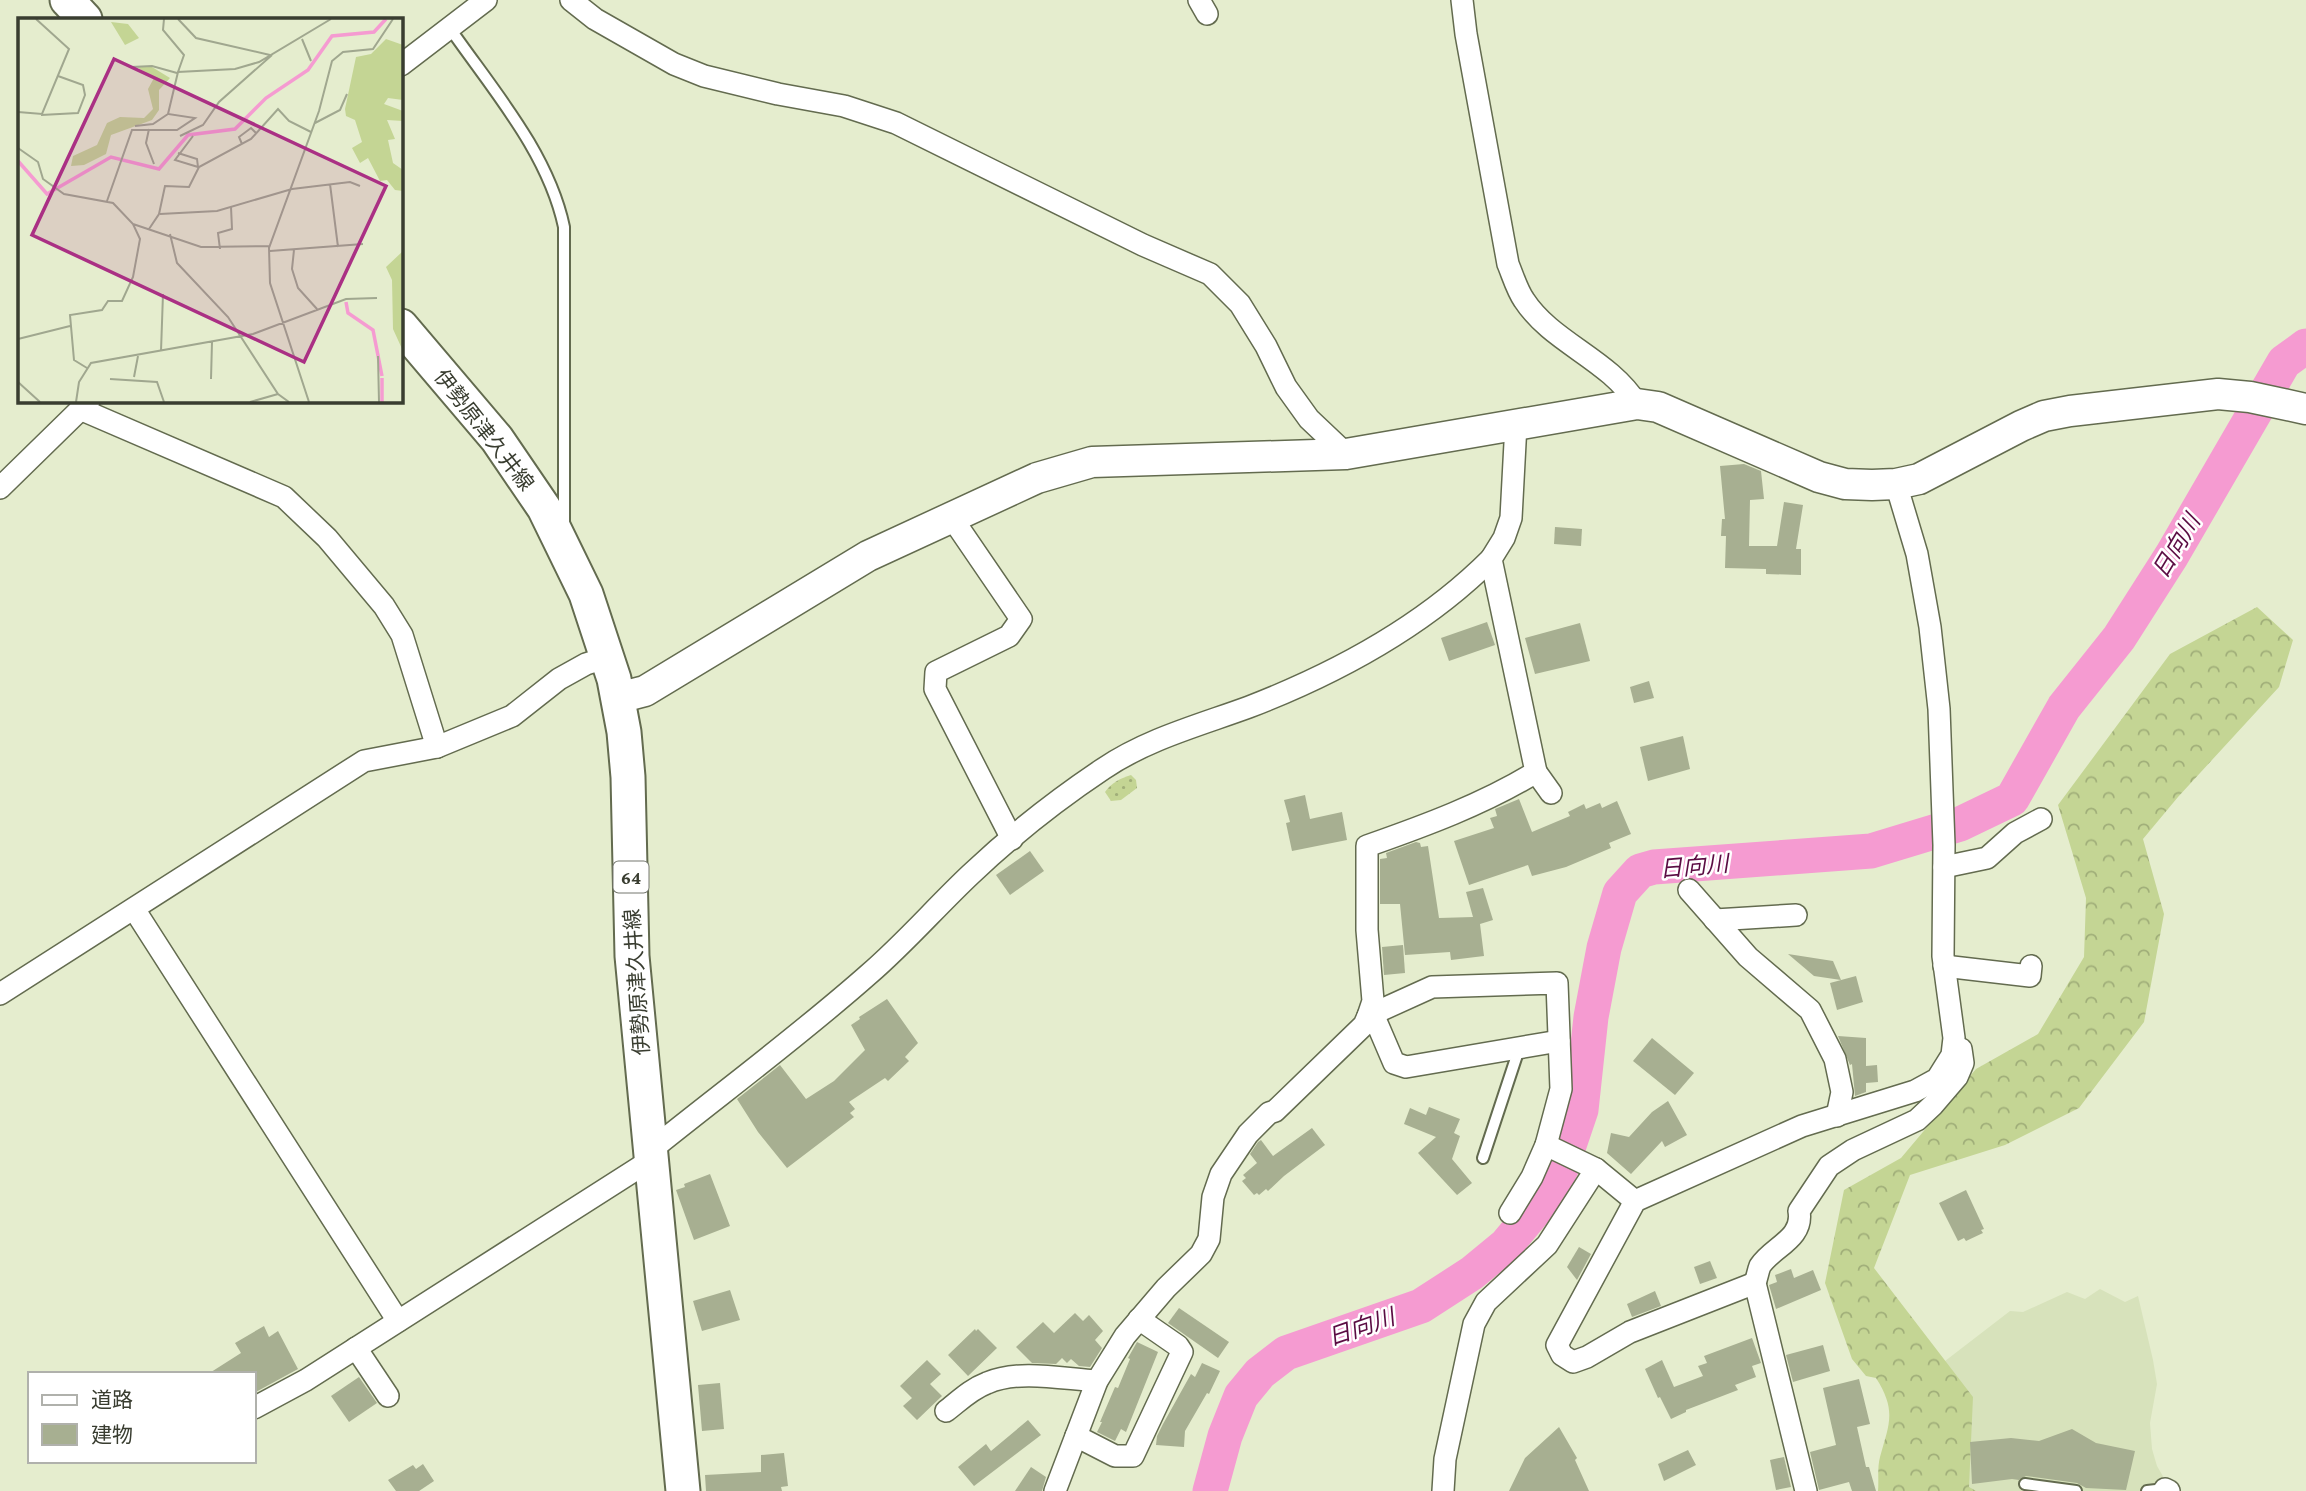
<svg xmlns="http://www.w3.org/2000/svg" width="2306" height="1491" font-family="'Crimson Pro','Noto Sans JP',serif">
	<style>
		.built { fill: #d7e2bb }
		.grass { fill: url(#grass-dots) }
		.forest { fill: url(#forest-crowns) }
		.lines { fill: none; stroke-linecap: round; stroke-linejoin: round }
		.river { stroke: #f59bd1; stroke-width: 35 }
		.building { fill: #a7af91 }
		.lane-casing { stroke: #636b4f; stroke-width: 14 }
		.street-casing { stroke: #636b4f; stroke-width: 24 }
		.secondary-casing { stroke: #636b4f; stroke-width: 33 }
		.primary-casing { stroke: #636b4f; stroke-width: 37 }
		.lane { stroke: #fff; stroke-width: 10 }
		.street { stroke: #fff; stroke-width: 21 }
		.secondary { stroke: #fff; stroke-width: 30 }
		.primary { stroke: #fff; stroke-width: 33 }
		.labels { text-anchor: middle; stroke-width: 5; stroke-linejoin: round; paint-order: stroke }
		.shield { fill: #fff; stroke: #74776e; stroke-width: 2 }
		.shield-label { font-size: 19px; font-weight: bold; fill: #393d30 }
		.street-label { font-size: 21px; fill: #393d30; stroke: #fff }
		.water-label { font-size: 23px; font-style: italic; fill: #5b0c43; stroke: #fff }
		.inset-river { fill: none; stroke: #f59bd1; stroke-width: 3.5 }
		.inset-road { fill: none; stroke: #a0a78f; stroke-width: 2 }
		.view { fill: #aa3084; fill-opacity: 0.15; stroke: #aa3084; stroke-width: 3.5 }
		.inset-edge { fill: none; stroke: #393d30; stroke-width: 3.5 }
	</style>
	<defs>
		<pattern id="grass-dots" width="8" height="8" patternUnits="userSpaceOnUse" patternTransform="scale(1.75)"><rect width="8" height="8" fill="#c4d594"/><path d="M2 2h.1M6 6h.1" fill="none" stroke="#a0ae79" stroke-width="1.8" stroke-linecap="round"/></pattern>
		<pattern id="forest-crowns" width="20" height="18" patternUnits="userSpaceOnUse" patternTransform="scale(1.75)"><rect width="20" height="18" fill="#c4d594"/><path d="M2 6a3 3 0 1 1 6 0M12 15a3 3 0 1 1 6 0" fill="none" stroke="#a0ae79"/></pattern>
	</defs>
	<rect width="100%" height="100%" fill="#e5edce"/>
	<path class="built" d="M2100,1289L2125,1302L2138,1296L2153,1360L2157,1384L2150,1423L2152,1449L2157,1466L2164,1478L2165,1491H1886L1923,1378L2010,1311L2023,1312L2067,1292L2085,1299Z"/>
	<path class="grass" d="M1131,775L1136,780L1137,788L1121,800L1111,801L1105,792C1111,783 1121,778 1131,775Z"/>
	<path class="forest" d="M2257,607L2293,640L2279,687L2178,797L2143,839L2164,914L2144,1022L2079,1108L2005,1145L1910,1175L1874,1268L1973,1397L1969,1487L1976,1491H1878C1879,1480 1877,1468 1880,1457C1889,1424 1897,1411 1876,1378L1866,1376L1852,1359L1825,1283L1844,1190L1901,1158L1976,1069L2038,1034L2084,957L2086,898L2058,805L2170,654Z"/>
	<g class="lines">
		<path class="river" d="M1210,1491L1225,1436L1241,1396L1260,1373L1286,1353L1421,1306L1472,1273L1506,1245L1542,1202L1561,1169L1581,1110L1591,1017L1604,948L1620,893L1640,871L1654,867L1871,851L1960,824L2012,799L2064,707L2119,638L2172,555L2284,362L2306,346"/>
	</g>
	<g class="building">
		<path d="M1744,464L1761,471L1764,499L1750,500L1749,546H1777L1784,502L1803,505L1796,549H1801V575L1766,574V569L1725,568L1726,536H1721L1722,519H1725L1720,466Z"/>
		<path d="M1555,527L1582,529L1581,546L1554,544Z"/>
		<path d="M1487,622L1495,645L1449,661L1441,638Z"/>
		<path d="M1580,623L1590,661L1535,674L1525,638Z"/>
		<path d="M1649,681L1654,698L1634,703L1630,687Z"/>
		<path d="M1683,736L1690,769L1648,781L1640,747Z"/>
		<path d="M1305,795L1310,819L1342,812L1347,840L1292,851L1286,823L1290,822L1284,800Z"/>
		<path d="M1519,799L1532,832L1570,816L1568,812L1584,804L1586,809L1600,803L1602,808L1617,801L1631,834L1609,843L1611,848L1566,867L1532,876L1528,865L1469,885L1454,841L1494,828L1490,818L1497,816L1495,809Z"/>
		<path d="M1416,842L1420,843L1421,847L1428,846L1439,918L1473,917L1466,892L1483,888L1493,920L1480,924L1484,956L1451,960L1450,952L1405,955L1400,904H1380V859L1387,858L1386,853Z"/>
		<path d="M1030,851L1044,871L1010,895L996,875Z"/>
		<path d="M1403,945L1405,973L1384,975L1382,947Z"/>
		<path d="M1788,954L1833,961L1841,980L1814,976Z"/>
		<path d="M1856,976L1863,1002L1837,1010L1830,983Z"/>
		<path d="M887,999L918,1043L905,1057L909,1061L888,1081L885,1078L849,1102L855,1109L850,1113L854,1117L787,1168L758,1132L737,1099L780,1065L806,1099L834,1081L865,1050L851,1025L860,1019L859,1017Z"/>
		<path d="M1838,1036L1866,1038V1066L1877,1065L1878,1082L1866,1083V1092L1855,1096L1852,1064L1850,1065Z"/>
		<path d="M1652,1038L1694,1073L1675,1095L1633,1061Z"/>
		<path d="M1668,1101L1687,1135L1665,1147L1662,1141L1631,1174L1607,1153L1611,1133L1629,1137L1652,1112Z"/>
		<path d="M1429,1107L1460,1119L1454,1133L1460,1136L1452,1159L1472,1183L1457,1195L1418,1153L1436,1137L1404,1124L1410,1108L1426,1115Z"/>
		<path d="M1312,1128L1325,1145L1284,1176L1268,1191L1266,1189L1259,1195L1257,1193L1254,1195L1242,1181L1246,1178L1243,1175L1257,1163L1250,1154L1258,1142L1261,1140L1273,1156Z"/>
		<path d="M710,1174L730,1226L694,1240L676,1190L685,1187L684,1184Z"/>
		<path d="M1966,1190L1984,1229L1981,1230L1983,1233L1966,1241L1964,1238L1958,1241L1939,1203Z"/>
		<path d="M1579,1247L1591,1254L1577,1280L1567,1267Z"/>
		<path d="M1710,1261L1717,1278L1700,1284L1694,1267Z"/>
		<path d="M1791,1269L1794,1278L1813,1270L1821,1290L1776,1309L1769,1285L1777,1282L1775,1275Z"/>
		<path d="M730,1290L740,1320L702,1331L693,1301Z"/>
		<path d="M1655,1291L1661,1306L1632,1317L1627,1304Z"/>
		<path d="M1179,1308L1229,1342L1218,1358L1168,1323Z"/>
		<path d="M1075,1313L1083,1321L1089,1315L1103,1331L1095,1340L1102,1348L1090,1367L1079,1366L1071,1359L1067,1363L1062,1358L1056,1364L1032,1363L1016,1347L1043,1322L1054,1333Z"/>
		<path d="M264,1326L269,1337L278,1331L298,1369L254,1393V1374H208L241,1353L235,1343Z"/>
		<path d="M975,1329L976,1331L978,1329L997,1348L968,1376L948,1355Z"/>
		<path d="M1752,1338L1761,1363L1752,1366L1756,1377L1735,1385L1738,1390L1686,1410V1412L1671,1419L1660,1397L1658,1398L1645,1369L1662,1360L1674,1387L1703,1376L1698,1366L1707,1363L1704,1356Z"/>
		<path d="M1137,1342L1158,1352L1126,1432L1121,1429L1115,1441L1097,1432L1102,1422H1100L1115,1387L1118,1388L1130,1359L1128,1358Z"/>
		<path d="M1823,1345L1830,1371L1793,1382L1786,1355Z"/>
		<path d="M927,1360L941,1374L930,1384L942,1396L917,1420L903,1406L912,1398L900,1386Z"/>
		<path d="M1202,1363L1220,1371L1209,1394L1207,1393L1185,1431L1184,1447L1156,1445L1157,1436L1163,1424L1191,1374L1195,1377Z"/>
		<path d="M359,1377L377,1403L349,1422L331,1396Z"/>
		<path d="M1859,1379L1870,1424L1857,1427L1866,1467H1869L1876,1491H1852L1849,1482L1819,1490L1810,1452L1836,1445L1823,1388Z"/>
		<path d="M720,1383L724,1429L702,1431L698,1385Z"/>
		<path d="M1028,1420L1041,1435L974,1486L958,1467L986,1444L991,1451Z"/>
		<path d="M1559,1427L1577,1458L1575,1460L1589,1491H1509L1525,1458Z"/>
		<path d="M2072,1429L2096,1443L2135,1451L2126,1490L2086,1488L2077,1483L2026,1476L2019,1480L2012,1479L1972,1484L1970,1442L2011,1438L2039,1441Z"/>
		<path d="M1688,1450L1696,1465L1664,1481L1658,1464Z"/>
		<path d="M784,1453L788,1486L781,1487L782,1491H706L705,1475L761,1472V1455Z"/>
		<path d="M1784,1457L1791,1487L1776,1490L1770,1460Z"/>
		<path d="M423,1464L434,1481L419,1491H396L388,1480L413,1465L416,1469Z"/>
		<path d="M1031,1467L1046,1477L1042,1491H1015Z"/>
	</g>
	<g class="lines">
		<defs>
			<g id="lane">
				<path d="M449,27C492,89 548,152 564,227V524"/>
				<path d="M1483,1158L1519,1049"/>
				<path d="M2025,1484L2076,1491"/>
				<path d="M2147,1491L2165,1489"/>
			</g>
			<g id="street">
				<path d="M571,0L595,19L674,64L704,76L778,94L844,106L896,123L1143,245L1210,274L1240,304L1266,346L1286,387L1309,419L1346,454"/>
				<path d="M1199,0L1207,14"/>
				<path d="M1462,0L1466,34L1508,264C1513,276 1517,290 1524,300C1552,343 1609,359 1637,404"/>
				<path d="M401,65L486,0"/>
				<path d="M80,409L284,497L327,538L384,606L402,635L437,747"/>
				<path d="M0,488L89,401"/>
				<path d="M952,518L1021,619L1009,636L936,672L935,689L1012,839"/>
				<path d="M1536,772L1551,793"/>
				<path d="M1944,867L1987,858L2015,833L2041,819"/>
				<path d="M1689,890L1748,957L1810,1010L1835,1059L1842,1092L1837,1116"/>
				<path d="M134,909L398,1321"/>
				<path d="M1715,920L1796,915"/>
				<path d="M1944,966L2030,976L2031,966"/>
				<path d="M0,994L364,761L437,747L512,716L559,679L586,664L608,657"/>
				<path d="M1373,1014L1394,1063L1406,1067L1559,1041"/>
				<path d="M1368,1016L1432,987L1557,983L1561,1089L1546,1145L1532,1177L1510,1213"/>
				<path d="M1546,1145L1596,1169L1635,1201"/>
				<path d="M1755,1283C1757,1278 1758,1271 1760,1266C1772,1247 1804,1239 1799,1211L1829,1166L1853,1150L1917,1120L1933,1105L1957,1077L1963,1063L1961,1049"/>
				<path d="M356,1348L388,1396"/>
				<path d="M254,1408L306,1380L643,1165L651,1150C723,1092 799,1036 869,974C905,943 936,907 971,874C1010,837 1058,799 1103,769C1147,739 1200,725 1249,707C1337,673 1423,627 1491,559"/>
				<path d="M946,1411C959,1401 971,1389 987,1383C1020,1369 1063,1379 1097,1381"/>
				<path d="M1076,1436L1115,1456H1133L1182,1352L1178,1346L1139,1319"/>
				<path d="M2165,1489L2169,1491"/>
				<path d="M1055,1491L1097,1381L1125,1336L1166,1288L1201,1254L1209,1239L1213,1197L1221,1174L1248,1134L1269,1113L1275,1111L1364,1025L1368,1016L1373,1001L1367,930V846C1424,826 1484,804 1536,772L1491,559L1504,538L1511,518L1516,424"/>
				<path d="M1443,1491L1445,1459L1474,1324L1486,1302L1547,1245L1596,1169"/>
				<path d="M1806,1491L1755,1283L1630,1332L1587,1357L1573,1362L1562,1355L1557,1345L1635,1201L1802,1126L1915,1091L1937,1079L1952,1055L1954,1038L1943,956L1944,845L1939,709L1930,627L1917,554L1896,484"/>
			</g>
			<path id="secondary" d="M618,698L645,691L868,556L1037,478L1092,462L1346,454L1637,404L1658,407L1819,477L1845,484L1872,485L1896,484L1919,479L2021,426L2044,416L2070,411L2218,394L2250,397L2306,409"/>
			<g id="primary">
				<path d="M67,0L85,19"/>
				<path d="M401,326L497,439L544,508L586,594L614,679L624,732L628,777L632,956L683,1491"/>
			</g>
		</defs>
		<use href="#lane" class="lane-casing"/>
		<use href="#street" class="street-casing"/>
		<use href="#secondary" class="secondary-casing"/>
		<use href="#primary" class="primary-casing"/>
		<use href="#lane" class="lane"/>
		<use href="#street" class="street"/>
		<use href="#secondary" class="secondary"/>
		<use href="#primary" class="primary"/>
	</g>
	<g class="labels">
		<rect class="shield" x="613.5" y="861.5" width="35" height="31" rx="5"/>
		<g class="shield-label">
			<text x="631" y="884">64</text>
		</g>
		<g class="street-label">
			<text transform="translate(484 430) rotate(52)" y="7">伊勢原津久井線</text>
			<text transform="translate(637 982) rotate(-94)" y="7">伊勢原津久井線</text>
		</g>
		<g class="water-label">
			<text transform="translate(2176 546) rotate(-59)" y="8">日向川</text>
			<text transform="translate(1694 866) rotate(-5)" y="8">日向川</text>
			<text transform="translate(1361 1327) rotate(-19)" y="8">日向川</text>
		</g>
	</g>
	<g transform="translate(18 18)">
		<rect width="385" height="385" fill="#e5edce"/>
		<path d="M93,4L110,6L121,20L107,27ZM368,21L385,27V82L370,80L366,86L385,93V103L369,102L377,121L370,122L375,145L385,152V173L377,172L369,162L362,163L350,140L342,145L334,130L344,124L337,102L328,98L327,91L338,39L353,36ZM117,48L134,49L152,60L141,72V92L134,102L93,117L88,136L66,147L53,148L55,138L79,127L89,105L102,99L126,100L135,91L130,71L136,60ZM385,233V333L375,311L374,262L368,249Z" fill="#c4d594"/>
		<path class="inset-river" d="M0,143L29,176L93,139L141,151L170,117L217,111L248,80L290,52L314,18L356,14L368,1M328,284L330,295L355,312L364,358M364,384V360"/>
		<path class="inset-road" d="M146,1L145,12L166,37L160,54M160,1L178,20L252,37M284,21L293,43M113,49L134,48L159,55M0,94L24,96L51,31L18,1M23,97L60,95L67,77L65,67L40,58M297,105L322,92L329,76M117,108L135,106L150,96M131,111L128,125L136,146M162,118L185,107L201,84L254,37M175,118L157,142L180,149M224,126L221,119L233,110L238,115M0,130L20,144L25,161L46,176L95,185L115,206L122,221L115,259L104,283H90L84,292L52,297L56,342L69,350M160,135L179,141L180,149M312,166L320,229M89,183L114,112H159L177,100L150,96L160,54L217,51L241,44L313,1M142,196L199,193L274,171L332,164L342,168M115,206L183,229L252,228M131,211L141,196L147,168L171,169L181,149L233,121L260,91L271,103L293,114M152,216L159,245L210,299L260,376L271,384M202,231L200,215L214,211L213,189M276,232L274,251L280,270L299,291M252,233L345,226M0,321L52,308M143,333L145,276M360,338L361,384M116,359L120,338M92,361L139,364L146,384M193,361L194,324M0,364L22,384M58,384L61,364L73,345L235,316L328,281L359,280M232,384L260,376M291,384L252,265L251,230L301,93L314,43L325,34L355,31L375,1"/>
		<path class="view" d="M96,41L368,168L286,344L14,217Z"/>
		<rect width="385" height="385" class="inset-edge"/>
	</g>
	<rect x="28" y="1372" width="228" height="91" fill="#ffffff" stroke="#b0b1ac" stroke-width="2"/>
	<rect x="42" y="1395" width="35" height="10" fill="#ffffff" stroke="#b0b1ac" stroke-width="2"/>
	<text x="91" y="1407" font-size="21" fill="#393d30">道路</text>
	<rect x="42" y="1424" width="35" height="21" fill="#a7af91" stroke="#b0b1ac" stroke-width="2"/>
	<text x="91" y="1442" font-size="21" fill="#393d30">建物</text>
</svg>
